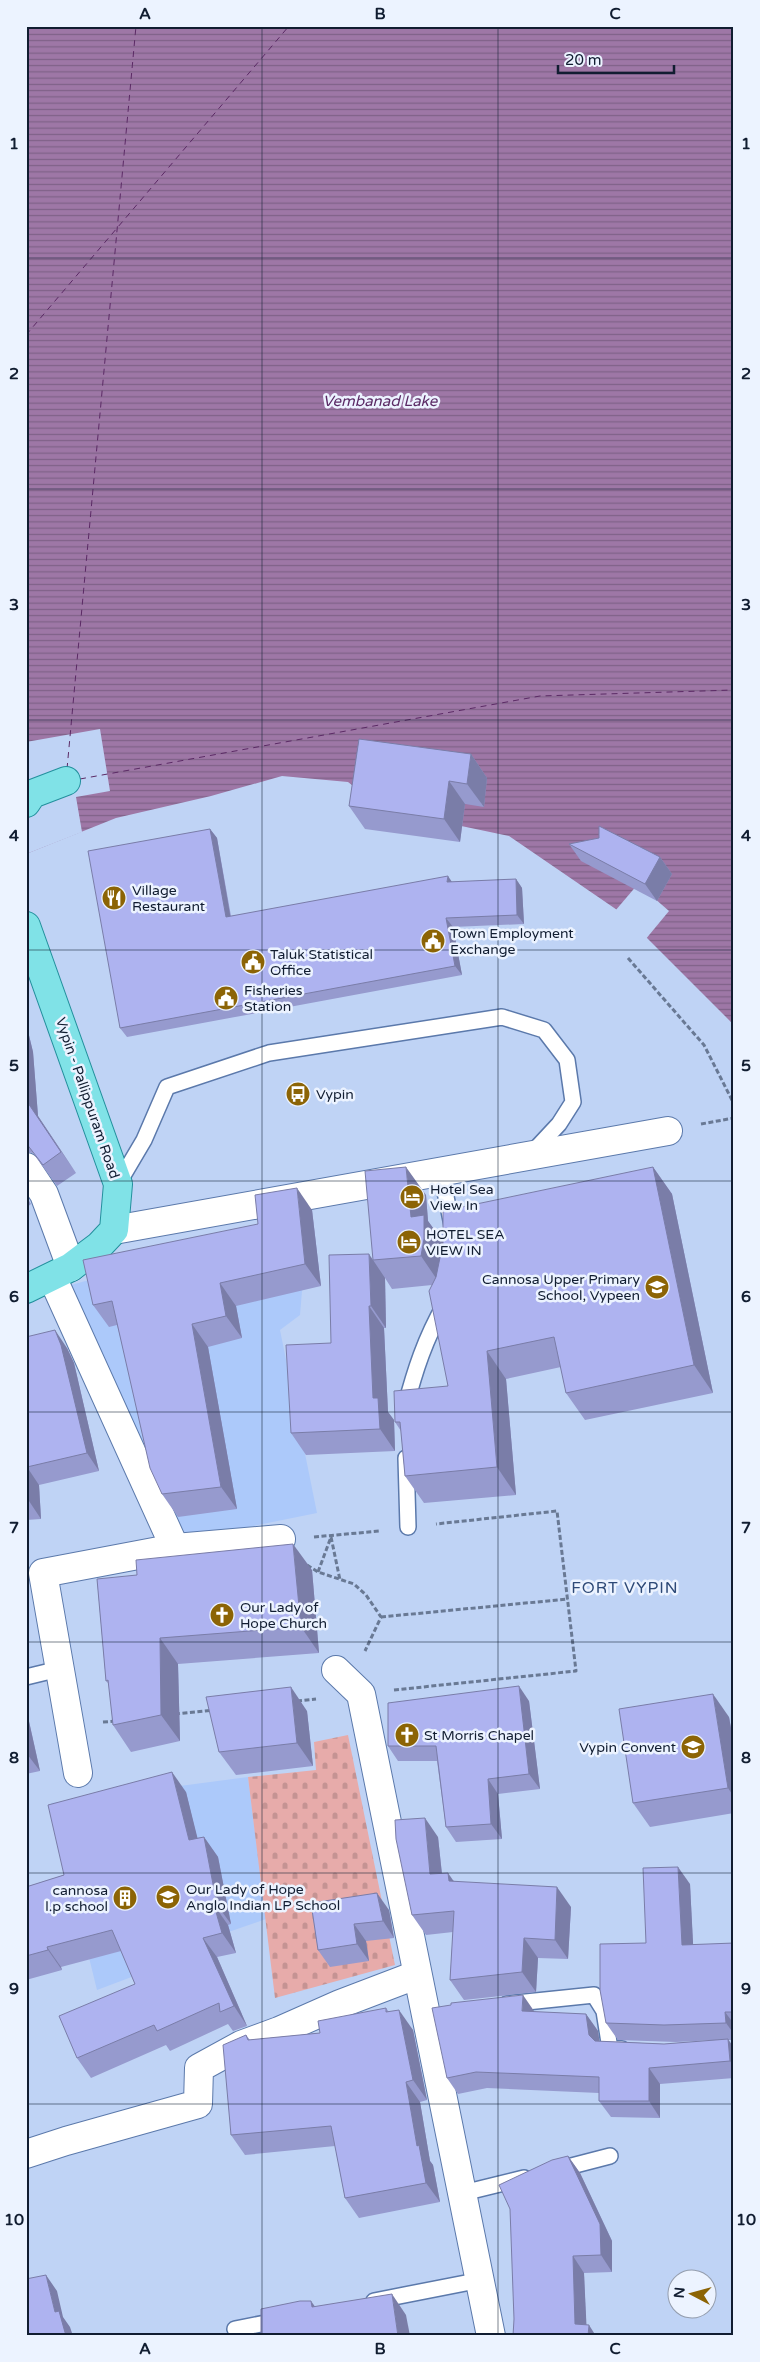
<svg xmlns="http://www.w3.org/2000/svg" width="760" height="2362" font-family="'Varela Round',sans-serif">
	<style>
		.built { fill: #acc9fa }
		.cemetery { fill: url(#cemetery-stones) }
		.water { fill: url(#water-rules) }
		.pier { fill: #bfd3f5 }
		.lines { fill: none; stroke-linecap: round; stroke-linejoin: round }
		.ferry { stroke: #5b2a65; stroke-width: 1; stroke-dasharray: 6 5; stroke-linecap: butt }
		.service-casing { stroke: #5b79ab; stroke-width: 18 }
		.minor-casing { stroke: #5b79ab; stroke-width: 30 }
		.primary-casing { stroke: #23909d; stroke-width: 30 }
		.path { stroke: #697994; stroke-width: 3; stroke-dasharray: 5 2.5; stroke-linecap: butt }
		.service { stroke: #fff; stroke-width: 15 }
		.minor { stroke: #fff; stroke-width: 28 }
		.primary { stroke: #80e2e7; stroke-width: 28 }
		.wall { fill: #969ace }
		.shaded-wall { fill: #7a7da8 }
		.building { fill: #aeb3f0; stroke: #7a7da8 }
		.grid { fill: none; stroke: #111d31; stroke-width: 1; stroke-opacity: 0.55 }
		.labels { text-anchor: middle; stroke-width: 5; stroke-linejoin: round; paint-order: stroke }
		.poi-label { font-size: 14px; fill: #111d31; stroke: #ecf3ff; text-anchor: start }
		.street-label { font-size: 14px; fill: #111d31; stroke: #ecf3ff }
		.water-label { font-size: 15px; font-style: italic; fill: #5b2a65; stroke: #ecf3ff }
		.quarter-label { font-size: 16px; letter-spacing: 1px; fill: #2d4977; stroke: #ecf3ff }
		.neatline { fill: none; stroke: #111d31; stroke-width: 2 }
		.grid-label { font-size: 16px; text-anchor: middle; font-weight: bold; fill: #111d31 }
	</style>
	<defs>
		<pattern id="cemetery-stones" width="16" height="16" patternUnits="userSpaceOnUse" patternTransform="scale(1.25)"><rect width="16" height="16" fill="#e7abaa"/><path d="M2 7V4a2 2 0 0 1 4 0v3zM10 15v-3a2 2 0 0 1 4 0v3z" fill="#c59393"/></pattern>
		<pattern id="water-rules" width="6" height="5" patternUnits="userSpaceOnUse" patternTransform="scale(1.25)"><rect width="6" height="5" fill="#9e77a6"/><path d="M0 2.5h6" fill="none" stroke="#7f6188"/></pattern>
	</defs>
	<rect width="100%" height="100%" fill="#bfd3f5"/>
	<g class="built">
		<path d="M308,1219L300,1315L280,1330L317,1513L179,1541L64,1287Z"/>
		<path d="M248,1777L266,1919L191,1945L182,1958L97,1990L51,1803Z"/>
	</g>
	<path class="cemetery" d="M348,1735L395,1965L275,1998L248,1777L316,1770L314,1742Z"/>
	<path class="water" d="M26,26H734V1025L623,914L509,836L385,810L348,782L282,776L211,796L116,818L26,854Z"/>
	<g class="pier">
		<path d="M100,729L110,791L76,797L82,832L26,854V742Z"/>
		<path d="M638,884L669,911L645,940L615,911Z"/>
	</g>
	<g class="lines">
		<g class="ferry">
			<path d="M26,335L289,26"/>
			<path d="M67,769L136,26"/>
			<path d="M80,779L540,696L734,690"/>
		</g>
		<defs>
			<g id="service">
				<path d="M441,1173L453,1230"/>
				<path d="M118,1184L144,1140L167,1087L269,1053L502,1017L544,1030L567,1060L573,1102L559,1124L531,1154"/>
				<path d="M405,1408C415,1370 425,1339 445,1304"/>
				<path d="M406,1458L408,1527"/>
				<path d="M26,1677L59,1669"/>
				<path d="M507,2004L594,1995L604,2011L610,2049H622"/>
				<path d="M556,2170L610,2156"/>
				<path d="M463,2193L524,2178"/>
				<path d="M374,2301L481,2280"/>
				<path d="M235,2329L281,2320"/>
			</g>
			<g id="minor">
				<path d="M26,1167L44,1194L71,1267"/>
				<path d="M114,1230L668,1131"/>
				<path d="M52,1277L175,1548"/>
				<path d="M336,1670L361,1694L491,2336"/>
				<path d="M78,1773L43,1573L175,1548L281,1539"/>
				<path d="M26,2154L66,2141L198,2104L199,2068L241,2045L279,2031L340,2004L416,1975"/>
			</g>
			<g id="primary">
				<path d="M26,803L32,794L66,781"/>
				<path d="M26,926L118,1184L114,1230L99,1246L71,1267L26,1289"/>
			</g>
		</defs>
		<use href="#service" class="service-casing"/>
		<use href="#minor" class="minor-casing"/>
		<use href="#primary" class="primary-casing"/>
		<g class="path">
			<path d="M628,958L704,1045L734,1104"/>
			<path d="M701,1124L734,1118"/>
			<path d="M314,1537L380,1531"/>
			<path d="M307,1565L318,1572L354,1584L366,1595L381,1617L365,1651"/>
			<path d="M318,1572L331,1537L340,1580"/>
			<path d="M381,1617L568,1599"/>
			<path d="M394,1690L576,1671L557,1511L436,1524"/>
			<path d="M297,1701L316,1699"/>
			<path d="M175,1714L214,1710"/>
			<path d="M103,1722L117,1721"/>
		</g>
		<use href="#service" class="service"/>
		<use href="#minor" class="minor"/>
		<use href="#primary" class="primary"/>
	</g>
	<g class="wall">
		<path d="M471,754L487,778L484,807L465,804L460,842L365,829L349,806Z"/>
		<path d="M210,829L217,838L231,916L452,882L516,879L522,888L524,924L453,927L462,975L127,1037L120,1028Z"/>
		<path d="M569,844L660,857L672,874L657,901L581,861Z"/>
		<path d="M26,1023L33,1052L38,1116L76,1173L57,1186L33,1153L26,1152Z"/>
		<path d="M653,1167L672,1194L713,1393L585,1420L566,1393L561,1367L506,1379L516,1495L424,1503L405,1476L401,1431L395,1422L448,1386L432,1285L392,1289L385,1278L386,1328H384L388,1412L394,1420L395,1451L306,1455L291,1433L331,1343L373,1259L426,1195L428,1221L443,1242Z"/>
		<path d="M26,1196L31,1204L26,1208Z"/>
		<path d="M312,1210L321,1286L236,1306L242,1338L208,1347L237,1509L178,1517L162,1494L117,1325L109,1327L93,1305L258,1224Z"/>
		<path d="M26,1337L67,1348L74,1363L99,1471L39,1485L41,1519L26,1520Z"/>
		<path d="M312,1570L319,1653L178,1664L180,1741L131,1752L113,1725L109,1684L106,1681L97,1579Z"/>
		<path d="M529,1701L540,1789L498,1794L502,1839L456,1842L446,1827L437,1761H398L388,1746Z"/>
		<path d="M26,1708L40,1771L26,1774Z"/>
		<path d="M307,1711L313,1766L236,1775L219,1752Z"/>
		<path d="M729,1717L734,1745V1813L650,1827L633,1803Z"/>
		<path d="M186,1792L197,1838L204,1837L218,1857L231,1924L228,1925L236,1953L217,1957L247,2026L233,2031L228,2024L170,2051L166,2045L91,2078L77,2058L135,1984L121,1951L61,1967L62,1970L26,1980V1887L64,1875Z"/>
		<path d="M438,1837L442,1874L454,1881L571,1907L568,1959L538,1958L536,1992L464,2000L450,1980L453,1932L426,1935L412,1915Z"/>
		<path d="M690,1884L693,1945L734,1943V2040H728L734,2048V2078L660,2084V2118L611,2117L599,2101V2093L487,2088L458,2094L447,2078L451,2005L534,2011V2012L586,2014L598,2031L599,2041L664,2044L715,2040L676,2042L618,2040L606,2023L646,1943Z"/>
		<path d="M311,1903L389,1910L394,1938L366,1941L369,1961L330,1967L318,1950Z"/>
		<path d="M386,2008L389,2012L413,2030L427,2100L420,2102L430,2161L433,2165L440,2202L359,2218L345,2198L335,2146L245,2155L231,2135L246,2035L250,2040L320,2033Z"/>
		<path d="M568,2156L580,2173L612,2241V2272L584,2273L586,2325L514,2319Z"/>
	</g>
	<g class="shaded-wall">
		<path d="M471,754L487,778L484,807L467,784Z"/>
		<path d="M449,781L465,804L460,842L444,819Z"/>
		<path d="M210,829L217,838L232,926L226,917Z"/>
		<path d="M660,857L672,874L657,901L645,884Z"/>
		<path d="M448,876L454,885L447,882Z"/>
		<path d="M516,879L522,888L524,924L517,915Z"/>
		<path d="M446,918L453,927L462,975L455,966Z"/>
		<path d="M26,1023L33,1052L38,1116L76,1173L26,1100Z"/>
		<path d="M406,1167L426,1195L428,1221L444,1243L440,1284L421,1256L411,1217Z"/>
		<path d="M653,1167L672,1194L713,1393L694,1365Z"/>
		<path d="M297,1188L312,1210L321,1286L305,1264Z"/>
		<path d="M369,1254L385,1278L386,1328L371,1306Z"/>
		<path d="M220,1283L236,1306L242,1338L226,1316Z"/>
		<path d="M369,1306L384,1328L388,1412L394,1420L395,1451L380,1429L373,1398Z"/>
		<path d="M192,1324L208,1347L237,1509L221,1487Z"/>
		<path d="M55,1330L67,1348L74,1363L99,1471L87,1453Z"/>
		<path d="M487,1351L506,1379L516,1495L497,1467Z"/>
		<path d="M27,1467L39,1485L41,1519L29,1501Z"/>
		<path d="M293,1544L312,1570L319,1653L301,1627Z"/>
		<path d="M160,1638L178,1664L180,1741L161,1715Z"/>
		<path d="M519,1686L529,1701L540,1789L529,1774Z"/>
		<path d="M291,1687L307,1711L313,1766L297,1743Z"/>
		<path d="M713,1694L729,1717L734,1745V1797L728,1788Z"/>
		<path d="M26,1708L40,1771L27,1754L26,1749Z"/>
		<path d="M172,1772L186,1792L203,1860L189,1840Z"/>
		<path d="M488,1779L498,1794L502,1839L491,1824Z"/>
		<path d="M425,1818L438,1837L444,1894L430,1874Z"/>
		<path d="M204,1837L218,1857L231,1924L217,1905Z"/>
		<path d="M678,1867L690,1884L694,1962L682,1945Z"/>
		<path d="M448,1873L462,1893L449,1881Z"/>
		<path d="M557,1887L571,1907L568,1959L555,1940Z"/>
		<path d="M377,1893L389,1910L394,1938L383,1921Z"/>
		<path d="M214,1905L228,1925L236,1953L222,1933Z"/>
		<path d="M354,1924L366,1941L369,1961L357,1944Z"/>
		<path d="M203,1938L217,1957L247,2026L234,2006Z"/>
		<path d="M524,1938L538,1958L536,1992L522,1972Z"/>
		<path d="M47,1947L61,1967L62,1970L48,1950Z"/>
		<path d="M523,1995L534,2011L533,2028L522,2011Z"/>
		<path d="M399,2010L413,2030L427,2100L413,2080Z"/>
		<path d="M725,2012L734,2024V2034L726,2023Z"/>
		<path d="M586,2014L598,2031L601,2051L589,2035Z"/>
		<path d="M728,2039L734,2048V2067L730,2061Z"/>
		<path d="M649,2068L660,2084V2118L649,2101Z"/>
		<path d="M406,2082L420,2102L430,2161L433,2165L440,2202L426,2183L417,2146Z"/>
		<path d="M568,2156L580,2173L612,2241V2272L601,2255Z"/>
		<path d="M573,2256L584,2273L587,2336L575,2324Z"/>
		<path d="M46,2275L57,2291L63,2317L70,2327L73,2336H66L55,2312Z"/>
		<path d="M392,2294L406,2315L410,2336H398Z"/>
		<path d="M311,2301L326,2322L312,2307Z"/>
		<path d="M589,2325L596,2336H588Z"/>
	</g>
	<g class="building">
		<path d="M359,739L471,754L467,784L449,781L444,819L349,806Z"/>
		<path d="M599,826L660,857L645,884L569,844L599,838Z"/>
		<path d="M210,829L226,917L448,876L447,882L516,879L517,915L446,918L455,966L120,1028L88,851Z"/>
		<path d="M26,1100L61,1152L43,1165L26,1143Z"/>
		<path d="M406,1167L411,1217L424,1215V1239L421,1256L373,1260L365,1171Z"/>
		<path d="M653,1167L694,1365L566,1393L554,1337L487,1351L497,1467L405,1476L400,1422H395L394,1391L448,1386L429,1291L436,1277L443,1243V1211Z"/>
		<path d="M297,1188L305,1264L220,1283L226,1316L192,1324L221,1487L162,1494L150,1468L112,1301L93,1305L83,1260L258,1224L255,1195Z"/>
		<path d="M369,1254L371,1306H369L373,1398H378L380,1429L291,1433L286,1345L331,1343L329,1255Z"/>
		<path d="M55,1330L61,1345L87,1453L27,1467L29,1501H26V1337Z"/>
		<path d="M293,1544L301,1627L160,1638L161,1715L113,1725L108,1680L106,1681L97,1579L137,1575L136,1560Z"/>
		<path d="M519,1686L529,1774L488,1779L491,1824L446,1827L436,1746H388V1703Z"/>
		<path d="M291,1687L297,1743L219,1752L206,1697Z"/>
		<path d="M713,1694L728,1788L633,1803L619,1709Z"/>
		<path d="M172,1772L189,1840L204,1837L217,1905H214L222,1933L203,1938L234,2006L220,2012L219,2003L157,2031L154,2025L77,2058L59,2016L135,1984L112,1930L47,1947L48,1950L26,1956V1887L64,1875L48,1805Z"/>
		<path d="M425,1818L430,1874L448,1873L449,1881L557,1887L555,1940L524,1938L522,1972L450,1980L454,1911L412,1915L396,1839L395,1820Z"/>
		<path d="M678,1867L682,1945L734,1943V2012H725L726,2023L664,2025L606,2023L600,1990V1944L646,1943L643,1868Z"/>
		<path d="M377,1893L383,1921L354,1924L357,1944L318,1950L311,1903Z"/>
		<path d="M523,1995L522,2011L586,2014L589,2035L595,2041L664,2044L728,2039L730,2061L649,2068V2101H599V2077L476,2072L447,2078L432,2008L451,2005V2003Z"/>
		<path d="M386,2008V2012L399,2010L413,2080L406,2082L417,2146L419,2145L426,2183L345,2198L331,2126L231,2135L223,2045L246,2035L248,2040L320,2033L318,2021Z"/>
		<path d="M568,2156L600,2224L601,2255L573,2256L575,2324L589,2325L588,2336H513L514,2319L510,2209L499,2185L552,2160Z"/>
		<path d="M46,2275L55,2312L59,2311L66,2336H26V2279Z"/>
		<path d="M392,2294L398,2336H261V2309L300,2301H311L312,2307Z"/>
	</g>
	<path class="grid" d="M262,26V2336M498,26V2336M26,258H734M26,489H734M26,720H734M26,950H734M26,1181H734M26,1412H734M26,1642H734M26,1873H734M26,2104H734"/>
	<defs>
		<symbol id="restaurant-disc" viewBox="-11 -11 22 22"><circle r="9.5" fill="#8c6405" stroke="#ecf3ff"/><path d="M-5-6h1v4h1v-4h1v4h1v-4h1v5L-1.5 .5V6h-2V.5L-5-1ZM5-6V6H3V1.5H1.5Q1.5-4 5-6Z" fill="#fff"/></symbol>
		<symbol id="civic-disc" viewBox="-11 -11 22 22"><circle r="9.5" fill="#8c6405" stroke="#ecf3ff"/><path d="M-.6-6.5H3V-4.5H.6V-3L4-1V1h2V6H-6V1h2V-1L-.6-3ZM-1.2 2.5V6h2.4V2.5Z" fill="#fff"/></symbol>
		<symbol id="bus-disc" viewBox="-11 -11 22 22"><circle r="9.5" fill="#8c6405" stroke="#ecf3ff"/><path d="M-5-6H5V4H4V6H2V4H-2V6H-4V4H-5ZM-3.5-4V0h7V-4ZM-3.5 1.2v1.5H-2V1.2ZM2 1.2v1.5H3.5V1.2Z" fill="#fff"/></symbol>
		<symbol id="hotel-disc" viewBox="-11 -11 22 22"><circle r="9.5" fill="#8c6405" stroke="#ecf3ff"/><path d="M-6-4.5h1.5V1H6V5H4.5V3h-9V5H-6ZM-4 0a1.8 1.8 0 1 1 3.6 0ZM.5 0V-2.5h3Q6-2.5 6 0Z" fill="#fff"/></symbol>
		<symbol id="school-disc" viewBox="-11 -11 22 22"><circle r="9.5" fill="#8c6405" stroke="#ecf3ff"/><path d="M0-5L7-2L0 1L-7-2ZM-4 1L0 2.5L4 1V4Q0 6-4 4Z" fill="#fff"/></symbol>
		<symbol id="church-disc" viewBox="-11 -11 22 22"><circle r="9.5" fill="#8c6405" stroke="#ecf3ff"/><path d="M-1.2-6h2.4v3.5h3.3v2.4h-3.3V6h-2.4V-.1h-3.3v-2.4h3.3Z" fill="#fff"/></symbol>
		<symbol id="building-disc" viewBox="-11 -11 22 22"><circle r="9.5" fill="#8c6405" stroke="#ecf3ff"/><path d="M-4-6H4V6H1V3H-1V6H-4ZM-2.5-4.3h1.7v1.8h-1.7ZM.8-4.3h1.7v1.8H.8ZM-2.5-1h1.7V.8h-1.7ZM.8-1h1.7V.8H.8Z" fill="#fff"/></symbol>
	</defs>
	<g fill-rule="evenodd">
		<use href="#restaurant-disc" x="100" y="884" width="28" height="28"/>
		<use href="#civic-disc" x="419" y="927" width="28" height="28"/>
		<use href="#civic-disc" x="239" y="948" width="28" height="28"/>
		<use href="#civic-disc" x="212" y="984" width="28" height="28"/>
		<use href="#bus-disc" x="284" y="1080" width="28" height="28"/>
		<use href="#hotel-disc" x="398" y="1183" width="28" height="28"/>
		<use href="#hotel-disc" x="395" y="1228" width="28" height="28"/>
		<use href="#school-disc" x="643" y="1273" width="28" height="28"/>
		<use href="#church-disc" x="208" y="1601" width="28" height="28"/>
		<use href="#church-disc" x="393" y="1721" width="28" height="28"/>
		<use href="#school-disc" x="679" y="1733" width="28" height="28"/>
		<use href="#school-disc" x="154" y="1883" width="28" height="28"/>
		<use href="#building-disc" x="111" y="1884" width="28" height="28"/>
	</g>
	<g class="labels">
		<g class="poi-label">
			<text x="132" y="895">Village<tspan x="132" dy="16">Restaurant</tspan></text>
			<text x="450" y="938">Town Employment<tspan x="450" dy="16">Exchange</tspan></text>
			<text x="270" y="959">Taluk Statistical<tspan x="270" dy="16">Office</tspan></text>
			<text x="244" y="995">Fisheries<tspan x="244" dy="16">Station</tspan></text>
			<text x="316" y="1099">Vypin</text>
			<text x="430" y="1194">Hotel Sea<tspan x="430" dy="16">View In</tspan></text>
			<text x="426" y="1239">HOTEL SEA<tspan x="426" dy="16">VIEW IN</tspan></text>
			<text x="640" y="1284" text-anchor="end">Cannosa Upper Primary<tspan x="640" dy="16">School, Vypeen</tspan></text>
			<text x="240" y="1612">Our Lady of<tspan x="240" dy="16">Hope Church</tspan></text>
			<text x="424" y="1740">St Morris Chapel</text>
			<text x="676" y="1752" text-anchor="end">Vypin Convent</text>
			<text x="186" y="1894">Our Lady of Hope<tspan x="186" dy="16">Anglo Indian LP School</tspan></text>
			<text x="108" y="1895" text-anchor="end">cannosa<tspan x="108" dy="16">l.p school</tspan></text>
		</g>
		<g class="street-label">
			<text transform="translate(88 1098) rotate(71)" y="5">Vypin - Pallippuram Road</text>
		</g>
		<g class="water-label">
			<text x="380" y="406">Vembanad Lake</text>
		</g>
		<g class="quarter-label">
			<text x="625" y="1593">FORT VYPIN</text>
		</g>
	</g>
	<rect width="760" height="2362" fill="none" stroke="#ecf3ff" stroke-width="55"/>
	<g transform="translate(692 2294) rotate(276)"><circle r="24" fill="#ecf3ff" stroke="#949dad"/>
	<path d="M0-4L9 19L0 12L-9 19Z" fill="#8c6405"/>
	<text y="-8" font-size="14" font-weight="bold" text-anchor="middle" fill="#111d31">N</text>
	</g>
	<path d="M558 65v8h116v-8" fill="none" stroke="#111d31" stroke-width="2.5"/>
	<text x="565" y="65" font-size="15" fill="#111d31" stroke="#ecf3ff" stroke-width="4" paint-order="stroke">20 m</text>
	<rect x="28" y="28" width="704" height="2306" class="neatline"/>
	<g class="grid-label">
		<text x="145" y="19">A</text>
		<text x="380" y="19">B</text>
		<text x="615" y="19">C</text>
		<text x="14" y="149">1</text>
		<text x="746" y="149">1</text>
		<text x="14" y="379">2</text>
		<text x="746" y="379">2</text>
		<text x="14" y="610">3</text>
		<text x="746" y="610">3</text>
		<text x="14" y="841">4</text>
		<text x="746" y="841">4</text>
		<text x="14" y="1071">5</text>
		<text x="746" y="1071">5</text>
		<text x="14" y="1302">6</text>
		<text x="746" y="1302">6</text>
		<text x="14" y="1533">7</text>
		<text x="746" y="1533">7</text>
		<text x="14" y="1763">8</text>
		<text x="746" y="1763">8</text>
		<text x="14" y="1994">9</text>
		<text x="746" y="1994">9</text>
		<text x="14" y="2225">10</text>
		<text x="746" y="2225">10</text>
		<text x="145" y="2354">A</text>
		<text x="380" y="2354">B</text>
		<text x="615" y="2354">C</text>
	</g>
</svg>
